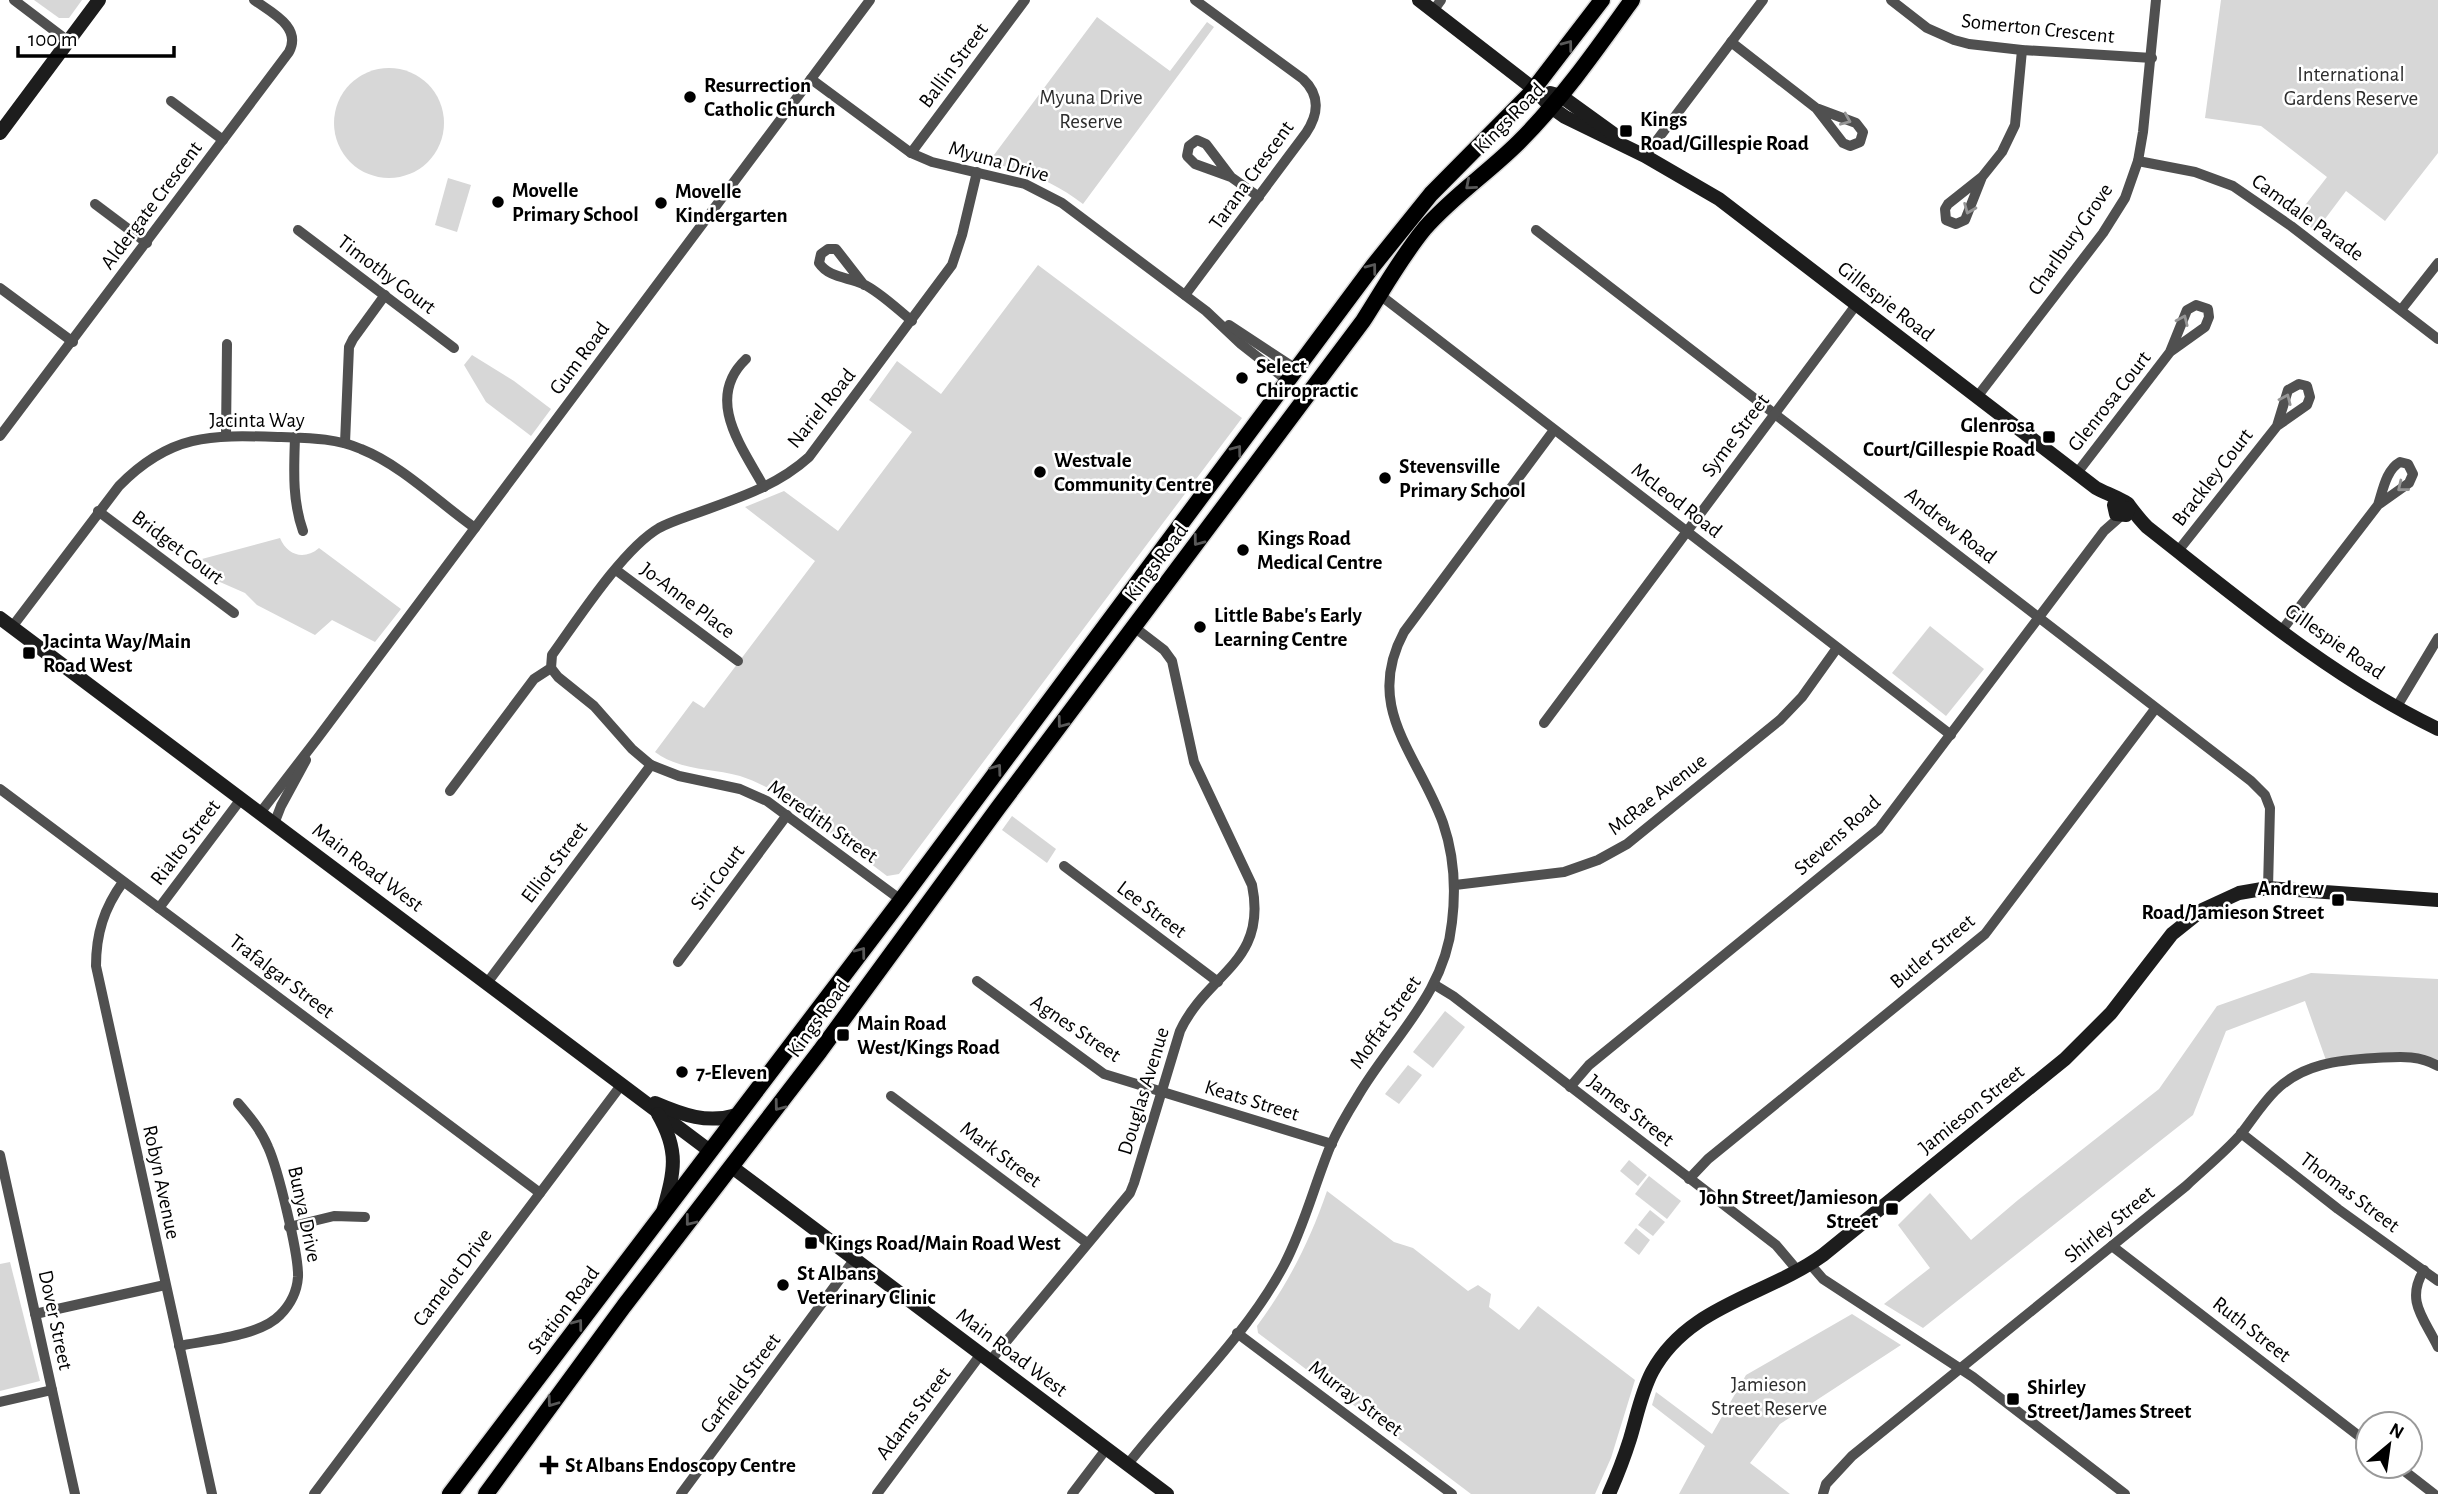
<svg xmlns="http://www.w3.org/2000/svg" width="2438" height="1494" font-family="'Alegreya Sans',sans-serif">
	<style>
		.green { fill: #d7d7d7 }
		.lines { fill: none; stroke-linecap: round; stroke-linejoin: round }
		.primary-casing { stroke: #dbdbdb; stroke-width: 19 }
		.street { stroke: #505050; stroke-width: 10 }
		.secondary { stroke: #1d1d1d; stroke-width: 14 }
		.primary { stroke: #000; stroke-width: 16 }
		.oneway { stroke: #595959 }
		.oneway2 { stroke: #969696 }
		.poi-dot { fill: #000; stroke: #fff; stroke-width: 2.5 }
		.labels { text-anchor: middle; stroke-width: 5; stroke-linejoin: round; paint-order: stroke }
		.street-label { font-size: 21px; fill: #000; stroke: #fff }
		.park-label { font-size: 21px; fill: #2e2e2e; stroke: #fff }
		.poi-label { font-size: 21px; font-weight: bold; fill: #000; stroke: #fff; text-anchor: start }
	</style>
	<rect width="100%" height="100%" fill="#fff"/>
	<g class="green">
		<path d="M34,0H82L69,18H59Z"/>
		<path d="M2221,0H2438V153L2385,221L2346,191L2316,231L2296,217L2327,177L2261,126L2205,118Z"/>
		<path d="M1097,17L1170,71L1207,22L1214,27L1083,204C1054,182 1023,169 988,163Z"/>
		<circle cx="389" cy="123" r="55"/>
		<path d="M448,178L471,185L457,232L435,225Z"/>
		<path d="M1038,265L1242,418L899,874L887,876L776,792C764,786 753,780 740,776C711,768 681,771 655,752L693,701L704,708L815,561L745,507L784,491L838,531L912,432L869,400L897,361L941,394Z"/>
		<path d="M472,355L514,381L551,409L531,436L486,402L464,365Z"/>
		<path d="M280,538C287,555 304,561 319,548L401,609L375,642L332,620L315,635L257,605L245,593L204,575L187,563Z"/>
		<path d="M1930,626L1984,669L1946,716L1892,673Z"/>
		<path d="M1012,816L1056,849L1047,863L1002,830Z"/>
		<path d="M2311,973L2438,979V1060L2436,1064L2430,1061L2327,1063L2305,1001L2226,1031L2193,1115L1923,1328L1884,1304L1930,1268L1898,1225L1930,1193L1971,1240L2018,1200L2159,1089L2217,1006Z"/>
		<path d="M1445,1011L1465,1027L1433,1068L1413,1052Z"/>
		<path d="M1408,1065L1422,1075L1399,1104L1385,1094Z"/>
		<path d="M1629,1160L1647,1175L1638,1186L1620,1171Z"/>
		<path d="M1649,1176L1681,1201L1667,1219L1635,1194Z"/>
		<path d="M1327,1191L1394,1242L1413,1248L1468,1291L1478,1285L1491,1294L1489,1307L1519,1330L1538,1306L1635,1380L1611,1458L1595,1494H1471L1258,1333L1257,1326C1288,1284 1310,1241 1327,1191Z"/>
		<path d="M1650,1210L1665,1222L1653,1236L1638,1225Z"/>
		<path d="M1636,1228L1650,1240L1639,1255L1624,1243Z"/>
		<path d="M10,1262L40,1381L0,1391V1264Z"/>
		<path d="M1852,1314L1901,1345L1780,1424L1750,1463L1790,1494H1679L1705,1446L1652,1405L1656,1392L1712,1434L1746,1375Z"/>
	</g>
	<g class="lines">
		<defs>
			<g id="primary">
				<path d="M450,1494L901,900L1373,266L1431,194L1529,95L1602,0"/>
				<path d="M486,1494L624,1306L820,1051L998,808L1363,321C1383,290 1401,257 1425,228C1453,196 1489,172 1519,142C1562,99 1597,49 1632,0"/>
			</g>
		</defs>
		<use href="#primary" class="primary-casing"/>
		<g class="street">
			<path d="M14,0L68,41"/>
			<path d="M1891,0L1927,28L1954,40L1969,44L2022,50L2152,58"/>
			<path d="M1433,11L1441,0"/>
			<path d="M1731,42L1816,108L1856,123L1863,132L1860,142L1850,146L1843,143L1816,108"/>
			<path d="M811,79L911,153L932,162L1025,184L1062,203L1206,311L1241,344L1288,381"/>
			<path d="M171,101L223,140"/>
			<path d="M911,153L1025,0"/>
			<path d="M1645,156L1763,0"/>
			<path d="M2138,161L2195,172L2233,186L2291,226L2438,339"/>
			<path d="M1231,177L1195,164L1187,156L1189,146L1197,140L1206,144L1231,177L1259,197"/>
			<path d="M1982,177L1948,204L1945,209L1946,220L1956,224L1965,220L1982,177L2002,152L2015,125L2022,50"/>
			<path d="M95,204L147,243"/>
			<path d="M298,230L454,348"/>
			<path d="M1536,230L2251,781L2265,795L2270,808L2268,888"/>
			<path d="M864,285L836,249H828L821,254L819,263C829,278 848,277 863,284C880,292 897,309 912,321"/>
			<path d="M0,288L73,342"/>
			<path d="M1185,295L1306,133C1319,114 1320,95 1303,79L1195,0"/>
			<path d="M1380,295L1951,735"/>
			<path d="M2401,310L2438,263"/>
			<path d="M1229,325L1296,369"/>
			<path d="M746,359C704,399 742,447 764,487"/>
			<path d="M1977,397L2103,233L2125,198L2138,161L2143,132L2156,0"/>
			<path d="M0,436L289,52C302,27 272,13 254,0"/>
			<path d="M226,436L227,344"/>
			<path d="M295,437C294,469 292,500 303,531"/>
			<path d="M345,443L349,347L353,339L385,295"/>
			<path d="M2077,473L2170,352L2205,327L2209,317L2208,309L2196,305L2187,310L2170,352"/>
			<path d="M98,511L234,613"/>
			<path d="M2178,551L2277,426L2307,405L2310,397L2307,386L2299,384L2288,390L2277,426"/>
			<path d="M616,570L738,661"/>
			<path d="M12,627L119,486C171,433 211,435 281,437C308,438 336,438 361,449C403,466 438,502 475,528"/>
			<path d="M2282,630L2378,505L2409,483L2413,474L2408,464L2400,462C2386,470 2383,490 2378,505"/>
			<path d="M551,668L558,677L594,706L632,749L651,765L679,776L740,789L767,801L901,900"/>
			<path d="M2396,708L2438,638"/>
			<path d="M1544,723L1856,305"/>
			<path d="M0,789L540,1193"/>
			<path d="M450,791L534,679L551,668L552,655C578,619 623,549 659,528C670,522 683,518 694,514C735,499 776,487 809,457L952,265L962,235L977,172"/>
			<path d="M260,813L317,739L870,0"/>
			<path d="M274,824L281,806L306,760"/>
			<path d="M1064,866L1218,982"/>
			<path d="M123,882C104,908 96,934 96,966L212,1494"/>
			<path d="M1455,885L1564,872L1598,860L1627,844L1780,720L1802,697L1837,648"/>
			<path d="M159,908L241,799"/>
			<path d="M678,962L787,815"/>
			<path d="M977,981L1104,1074L1332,1144"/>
			<path d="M487,983L651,765"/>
			<path d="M1435,985L1453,996L1776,1245L1798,1271"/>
			<path d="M1570,1087L1589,1065L1879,829L2104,531L2121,516"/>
			<path d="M891,1096L1087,1243"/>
			<path d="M2241,1133L2338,1209L2438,1281"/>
			<path d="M0,1155L75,1494"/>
			<path d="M1689,1179L1708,1159L1985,934L2155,709"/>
			<path d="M289,1227L334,1216L365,1217"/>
			<path d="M2112,1246L2368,1443"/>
			<path d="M1810,1264L1823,1279L1973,1377L2125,1494"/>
			<path d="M2424,1270C2405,1301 2424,1318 2438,1347"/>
			<path d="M35,1314L165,1285"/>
			<path d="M1237,1333L1452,1494"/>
			<path d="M179,1346C208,1340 260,1336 280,1315C290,1305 297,1291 298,1277C299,1255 278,1169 268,1147C261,1130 250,1117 238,1103"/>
			<path d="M990,1361L1130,1193L1134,1183L1180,1031C1207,973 1268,963 1252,885L1194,762L1172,661L1164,650L1134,627"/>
			<path d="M0,1402L52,1390"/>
			<path d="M1128,1464C1178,1400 1246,1337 1284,1265C1304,1227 1314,1186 1330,1147C1338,1129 1348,1112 1358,1096C1392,1038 1445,994 1452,922C1456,889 1454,855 1443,823C1418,754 1363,708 1404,632L1554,430"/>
			<path d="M2398,1466L2434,1494"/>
			<path d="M314,1494L622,1084"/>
			<path d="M681,1494L854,1260"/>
			<path d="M877,1494L981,1354"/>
			<path d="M1072,1494L1107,1448"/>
			<path d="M1823,1494L1826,1484L1852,1456L2186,1186C2204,1169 2224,1153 2241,1134C2252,1120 2262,1104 2275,1091C2302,1064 2338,1060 2375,1058C2397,1057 2418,1054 2438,1066"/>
		</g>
		<g class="secondary">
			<path d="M1419,0L1534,89L1551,107L1565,117L1645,156L1719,199L2096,488C2103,492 2124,500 2128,504C2134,512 2139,519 2147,527C2239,599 2332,678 2438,729"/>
			<path d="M1550,93L1561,96L1615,135"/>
			<path d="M0,133L99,0"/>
			<path d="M2119,500L2114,505L2116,514L2126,515L2129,508"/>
			<path d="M0,618L710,1151"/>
			<path d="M655,1103C683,1115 707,1124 737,1115"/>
			<path d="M658,1114C680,1152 674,1172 663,1212"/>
			<path d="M732,1167L1167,1494"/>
			<path d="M1609,1494C1617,1476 1624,1458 1630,1439C1637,1416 1641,1393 1652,1372C1688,1305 1766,1296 1823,1255L2065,1059L2111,1013L2172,934L2202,910L2239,893L2268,888L2438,900"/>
		</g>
		<use href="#primary" class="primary"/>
	</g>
	<defs><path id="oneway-chevron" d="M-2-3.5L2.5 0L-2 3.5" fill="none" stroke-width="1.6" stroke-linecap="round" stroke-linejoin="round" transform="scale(1.75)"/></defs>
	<g class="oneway">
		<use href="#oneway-chevron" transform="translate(1568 45) rotate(-53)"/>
		<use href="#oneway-chevron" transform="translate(1470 185) rotate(139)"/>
		<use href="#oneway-chevron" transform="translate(1372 268) rotate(-53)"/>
		<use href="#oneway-chevron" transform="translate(1237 450) rotate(-53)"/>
		<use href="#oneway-chevron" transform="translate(1198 541) rotate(127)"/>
		<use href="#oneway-chevron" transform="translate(1062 723) rotate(127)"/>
		<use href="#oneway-chevron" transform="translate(997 769) rotate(-54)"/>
		<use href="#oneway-chevron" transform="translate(861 952) rotate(-53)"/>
		<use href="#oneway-chevron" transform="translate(779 1106) rotate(127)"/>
		<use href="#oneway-chevron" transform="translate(690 1221) rotate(128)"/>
		<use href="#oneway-chevron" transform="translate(578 1324) rotate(-53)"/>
		<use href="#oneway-chevron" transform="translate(552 1402) rotate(126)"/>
	</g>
	<g class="oneway2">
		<use href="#oneway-chevron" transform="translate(1846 120) rotate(23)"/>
		<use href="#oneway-chevron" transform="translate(1969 209) rotate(112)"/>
		<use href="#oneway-chevron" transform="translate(2183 320) rotate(-66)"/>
		<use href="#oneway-chevron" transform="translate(2286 399) rotate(-66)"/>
		<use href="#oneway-chevron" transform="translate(2402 487) rotate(141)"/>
	</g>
	<g class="poi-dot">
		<circle cx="690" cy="97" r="7"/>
		<rect x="1619" y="124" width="14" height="14" rx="3.5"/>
		<circle cx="498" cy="202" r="7"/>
		<circle cx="661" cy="203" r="7"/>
		<circle cx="1242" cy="378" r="7"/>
		<rect x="2042" y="430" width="14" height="14" rx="3.5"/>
		<circle cx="1040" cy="472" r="7"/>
		<circle cx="1385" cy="478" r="7"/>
		<circle cx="1243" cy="550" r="7"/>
		<circle cx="1200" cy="627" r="7"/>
		<rect x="22" y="646" width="14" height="14" rx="3.5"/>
		<rect x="2331" y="893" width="14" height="14" rx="3.5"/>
		<rect x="836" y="1028" width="14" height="14" rx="3.5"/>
		<circle cx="682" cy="1072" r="7"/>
		<rect x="1885" y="1202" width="14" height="14" rx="3.5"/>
		<rect x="804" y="1236" width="14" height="14" rx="3.5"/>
		<circle cx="783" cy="1285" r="7"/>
		<rect x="2006" y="1392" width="14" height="14" rx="3.5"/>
		<path d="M545.5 1454.5h7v7h7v7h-7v7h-7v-7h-7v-7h7z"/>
	</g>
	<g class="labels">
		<g class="street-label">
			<text transform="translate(2038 28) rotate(6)" y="7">Somerton Crescent</text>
			<text transform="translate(953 65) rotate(-53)" y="7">Ballin Street</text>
			<text transform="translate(1509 118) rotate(-45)" y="7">Kings Road</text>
			<text transform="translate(999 161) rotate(16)" y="7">Myuna Drive</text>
			<text transform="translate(1251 175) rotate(-54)" y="7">Tarana Crescent</text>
			<text transform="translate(151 205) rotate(-53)" y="7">Aldergate Crescent</text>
			<text transform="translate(2308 217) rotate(36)" y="7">Camdale Parade</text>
			<text transform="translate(2070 239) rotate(-55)" y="7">Charlbury Grove</text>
			<text transform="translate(387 274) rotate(37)" y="7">Timothy Court</text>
			<text transform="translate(1886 301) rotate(38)" y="7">Gillespie Road</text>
			<text transform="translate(579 358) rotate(-53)" y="7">Gum Road</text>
			<text transform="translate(2109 401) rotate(-52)" y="7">Glenrosa Court</text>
			<text transform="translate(821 408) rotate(-51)" y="7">Nariel Road</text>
			<text x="257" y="427">Jacinta Way</text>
			<text transform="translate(1735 435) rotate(-53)" y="7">Syme Street</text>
			<text transform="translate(2212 477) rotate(-52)" y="7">Brackley Court</text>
			<text transform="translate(1677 500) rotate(38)" y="7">McLeod Road</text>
			<text transform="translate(1951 525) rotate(38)" y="7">Andrew Road</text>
			<text transform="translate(178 547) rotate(37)" y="7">Bridget Court</text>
			<text transform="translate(1156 562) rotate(-53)" y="7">Kings Road</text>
			<text transform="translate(688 600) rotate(37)" y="7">Jo-Anne Place</text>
			<text transform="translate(2335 641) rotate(35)" y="7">Gillespie Road</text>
			<text transform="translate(1657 794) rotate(-38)" y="7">McRae Avenue</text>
			<text transform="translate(823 821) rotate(35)" y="7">Meredith Street</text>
			<text transform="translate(1837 835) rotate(-42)" y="7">Stevens Road</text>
			<text transform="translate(185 842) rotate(-53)" y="7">Rialto Street</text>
			<text transform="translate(554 862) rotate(-53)" y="7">Elliot Street</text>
			<text transform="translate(368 867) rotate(37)" y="7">Main Road West</text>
			<text transform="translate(717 877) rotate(-53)" y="7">Siri Court</text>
			<text transform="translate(1152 909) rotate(37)" y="7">Lee Street</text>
			<text transform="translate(1932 951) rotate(-40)" y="7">Butler Street</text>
			<text transform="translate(282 976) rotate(37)" y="7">Trafalgar Street</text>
			<text transform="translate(818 1018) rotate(-54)" y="7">Kings Road</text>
			<text transform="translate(1385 1022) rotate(-55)" y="7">Moffat Street</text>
			<text transform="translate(1076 1028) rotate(34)" y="7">Agnes Street</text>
			<text transform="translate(1143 1091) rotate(-73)" y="7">Douglas Avenue</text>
			<text transform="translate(1252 1100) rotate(17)" y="7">Keats Street</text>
			<text transform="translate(1971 1109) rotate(-39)" y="7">Jamieson Street</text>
			<text transform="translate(1631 1110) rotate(38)" y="7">James Street</text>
			<text transform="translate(1001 1154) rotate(37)" y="7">Mark Street</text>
			<text transform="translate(162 1182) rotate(78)" y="7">Robyn Avenue</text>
			<text transform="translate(2350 1192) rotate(37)" y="7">Thomas Street</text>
			<text transform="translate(305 1214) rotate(78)" y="7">Bunya Drive</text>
			<text transform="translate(2109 1224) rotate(-39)" y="7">Shirley Street</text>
			<text transform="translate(452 1277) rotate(-53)" y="7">Camelot Drive</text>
			<text transform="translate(563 1310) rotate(-53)" y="7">Station Road</text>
			<text transform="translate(56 1320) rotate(78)" y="7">Dover Street</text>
			<text transform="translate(2252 1329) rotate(38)" y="7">Ruth Street</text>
			<text transform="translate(1012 1352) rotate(37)" y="7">Main Road West</text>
			<text transform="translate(740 1383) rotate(-53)" y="7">Garfield Street</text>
			<text transform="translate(1356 1398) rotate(37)" y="7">Murray Street</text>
			<text transform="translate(913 1413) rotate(-53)" y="7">Adams Street</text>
		</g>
		<g class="park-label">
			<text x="2351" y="81">International<tspan x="2351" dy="24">Gardens Reserve</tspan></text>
			<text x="1091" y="104">Myuna Drive<tspan x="1091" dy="24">Reserve</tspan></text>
			<text x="1769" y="1391">Jamieson<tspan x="1769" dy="24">Street Reserve</tspan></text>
		</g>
		<g class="poi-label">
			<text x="704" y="92">Resurrection<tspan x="704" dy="24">Catholic Church</tspan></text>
			<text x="1640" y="126">Kings<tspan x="1640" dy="24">Road/Gillespie Road</tspan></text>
			<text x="512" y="197">Movelle<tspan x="512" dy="24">Primary School</tspan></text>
			<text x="675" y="198">Movelle<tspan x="675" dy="24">Kindergarten</tspan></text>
			<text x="1256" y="373">Select<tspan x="1256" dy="24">Chiropractic</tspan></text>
			<text x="2035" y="432" text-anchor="end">Glenrosa<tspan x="2035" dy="24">Court/Gillespie Road</tspan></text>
			<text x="1054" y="467">Westvale<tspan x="1054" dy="24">Community Centre</tspan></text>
			<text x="1399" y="473">Stevensville<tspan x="1399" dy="24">Primary School</tspan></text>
			<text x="1257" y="545">Kings Road<tspan x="1257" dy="24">Medical Centre</tspan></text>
			<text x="1214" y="622">Little Babe's Early<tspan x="1214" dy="24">Learning Centre</tspan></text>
			<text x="43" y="648">Jacinta Way/Main<tspan x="43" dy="24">Road West</tspan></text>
			<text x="2324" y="895" text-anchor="end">Andrew<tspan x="2324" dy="24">Road/Jamieson Street</tspan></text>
			<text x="857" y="1030">Main Road<tspan x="857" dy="24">West/Kings Road</tspan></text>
			<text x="696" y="1079">7-Eleven</text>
			<text x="1878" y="1204" text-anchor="end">John Street/Jamieson<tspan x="1878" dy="24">Street</tspan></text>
			<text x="825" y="1250">Kings Road/Main Road West</text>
			<text x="797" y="1280">St Albans<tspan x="797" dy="24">Veterinary Clinic</tspan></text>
			<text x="2027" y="1394">Shirley<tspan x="2027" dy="24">Street/James Street</tspan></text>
			<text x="565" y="1472">St Albans Endoscopy Centre</text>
		</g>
	</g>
	<g transform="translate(2389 1445) rotate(29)"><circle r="33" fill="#ffffff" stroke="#999999" stroke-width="2"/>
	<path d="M0-5L12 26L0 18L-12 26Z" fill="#000000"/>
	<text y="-10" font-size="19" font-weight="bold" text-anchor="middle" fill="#000000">N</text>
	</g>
	<path d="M18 46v10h156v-10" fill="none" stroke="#000000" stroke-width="3.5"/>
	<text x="28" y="46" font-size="21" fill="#000000" stroke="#ffffff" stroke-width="5" paint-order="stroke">100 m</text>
</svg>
